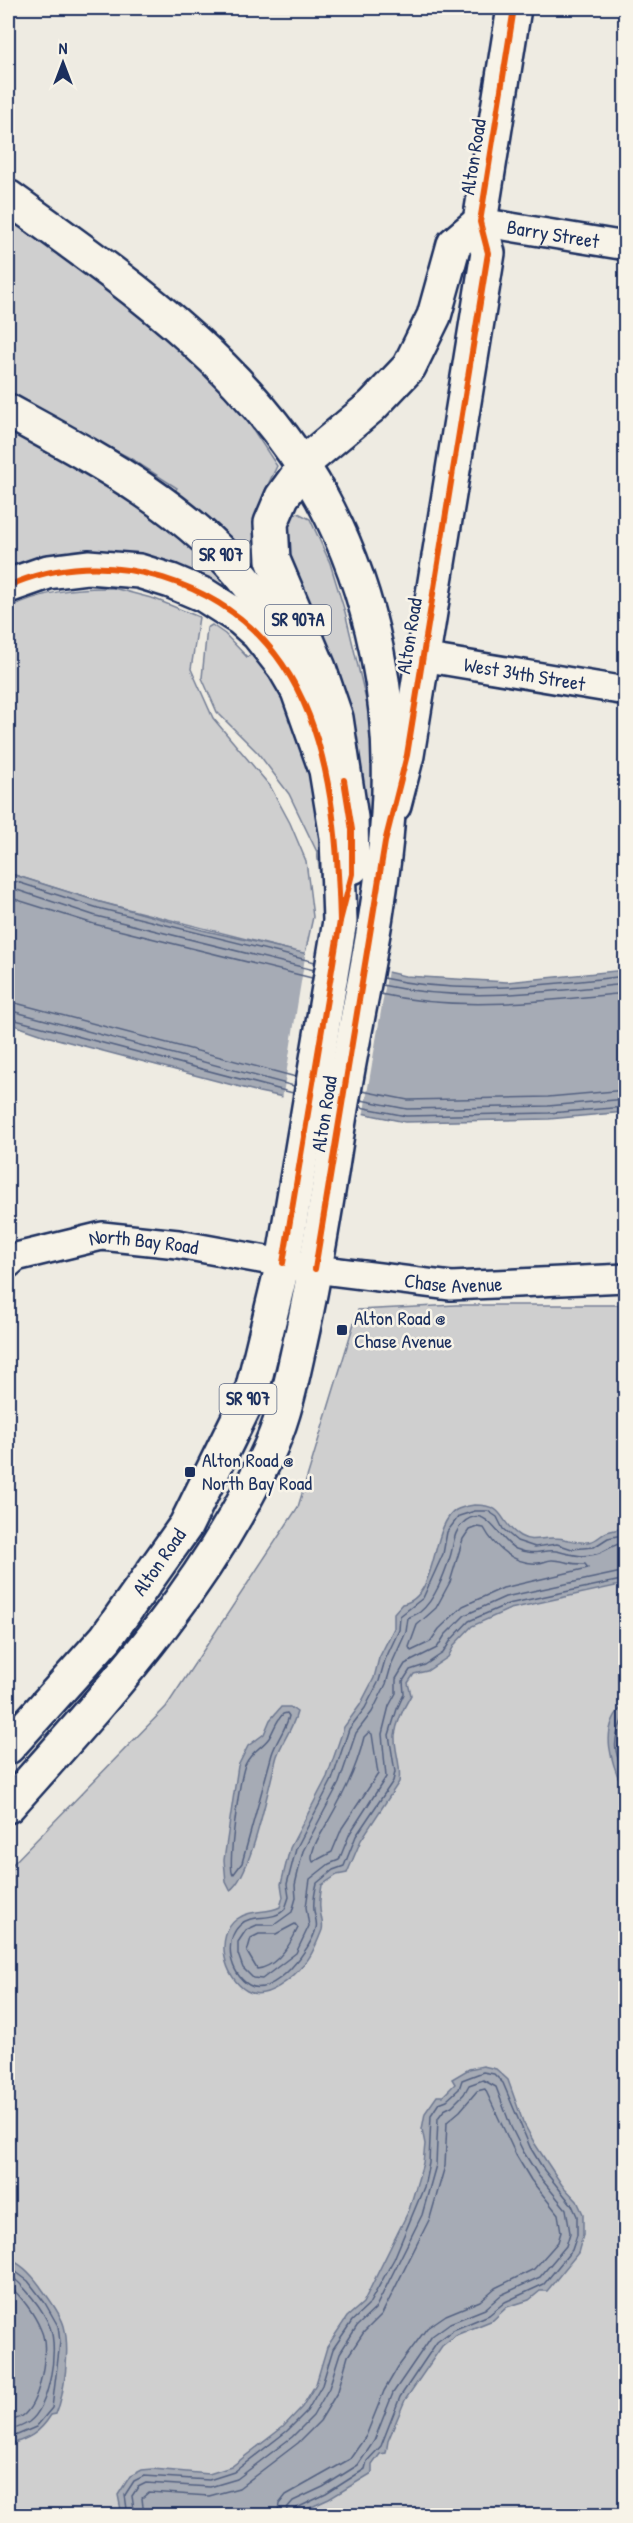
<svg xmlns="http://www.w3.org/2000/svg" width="633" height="2523" font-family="'Patrick Hand',sans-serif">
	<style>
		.green { fill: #cfcfcf; stroke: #757f96; stroke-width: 1.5 }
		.water { fill: #a6abb5; stroke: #6e7992; stroke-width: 1.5 }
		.pier { fill: #eeebe2 }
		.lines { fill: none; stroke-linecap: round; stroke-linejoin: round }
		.shore { stroke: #536181; stroke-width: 1.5 }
		.street-casing { stroke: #1b2f5e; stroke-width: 32 }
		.primary-casing { stroke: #1b2f5e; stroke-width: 38 }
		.highway-casing { stroke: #1b2f5e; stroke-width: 38 }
		.street { stroke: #f7f3e8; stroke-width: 27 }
		.primary { stroke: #f7f3e8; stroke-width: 33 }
		.highway { stroke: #f7f3e8; stroke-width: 33 }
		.cycleway-casing { stroke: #f7f3e8; stroke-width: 10 }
		.cycleway { stroke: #e8590c; stroke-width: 6 }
		.poi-dot { fill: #1b2f5e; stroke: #f7f3e8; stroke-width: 2 }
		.labels { text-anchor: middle; stroke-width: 5; stroke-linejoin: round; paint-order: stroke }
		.shield { fill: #f7f3e8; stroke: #5d6a87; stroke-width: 1.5 }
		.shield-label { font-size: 18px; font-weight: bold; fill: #1b2f5e }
		.street-label { font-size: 20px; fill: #1b2f5e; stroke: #f7f3e8 }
		.poi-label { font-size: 20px; fill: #1b2f5e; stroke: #f7f3e8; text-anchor: start }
	</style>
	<rect width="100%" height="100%" fill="#eeebe2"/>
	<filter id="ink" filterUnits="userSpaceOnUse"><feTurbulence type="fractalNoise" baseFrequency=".0167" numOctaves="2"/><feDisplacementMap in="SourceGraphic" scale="12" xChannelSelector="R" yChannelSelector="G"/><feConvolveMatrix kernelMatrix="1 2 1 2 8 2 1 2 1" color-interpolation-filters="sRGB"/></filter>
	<g filter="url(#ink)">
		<g class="green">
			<path d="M8,214L87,272L225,387L277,466L263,495L253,540L244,556L175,491L177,488L130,458L8,395Z"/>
			<path d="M8,422L150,503L243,591L234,600L200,581L8,577Z"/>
			<path d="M298,513L310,519L330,563L345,612L373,729L375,777L368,865L280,545L290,516Z"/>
			<path d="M113,588L155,599L199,617L191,669L213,718L270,786L290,823L306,861L313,917L305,954L100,902L8,873V608C42,592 75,587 113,588Z"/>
			<path d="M212,625L225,634L247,657L256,652L302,727L326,828L325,913L317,852L289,794L258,753L217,712L202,678L207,628Z"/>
			<path d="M456,1305H625V2515H8V1869L166,1707L298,1507L358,1310Z"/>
		</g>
		<g class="water">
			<path d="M8,873L100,902L202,930L405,976L507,982L625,970V1112L549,1119L405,1122L259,1092L46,1036L8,1023Z"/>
			<path d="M474,1505C508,1505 497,1522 520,1536C532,1543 542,1537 555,1538C568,1538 578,1545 592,1541C597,1540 602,1534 607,1532C613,1530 620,1529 625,1528V1584L510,1609L472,1626L455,1644L448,1657L427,1671L414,1674L408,1683L411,1695C404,1707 397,1721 395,1735C394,1751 402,1766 399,1782L361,1840L347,1873L337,1875L322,1885C321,1892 319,1901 320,1908C320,1915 324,1923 322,1930C318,1940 312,1956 305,1963C294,1977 266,2002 247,1991C224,1978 214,1936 237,1919C251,1909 266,1914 280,1907L283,1897L281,1884L290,1848L327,1777L344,1727L360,1705L374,1678L379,1658L394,1628V1613L402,1604C439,1598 430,1526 456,1510C461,1507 468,1506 474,1505Z"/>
			<path d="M625,1704V1793C612,1765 597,1728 625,1704Z"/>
			<path d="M281,1707H290L297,1712C293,1728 283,1740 277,1756C269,1784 251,1878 230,1890L226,1882L224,1860L238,1766L248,1746L264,1734L270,1720Z"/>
			<path d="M483,2066L496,2069L508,2080L523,2122L535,2144L562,2185L577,2201L583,2214V2235L578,2253L547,2291H540L529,2300L507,2307L493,2320L456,2335L442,2346L405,2400L388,2441L386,2453L380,2454L372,2465V2473L329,2499L294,2515H122L118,2495L130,2476L142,2470L153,2469L209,2474L231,2467L283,2427L302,2407L316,2384L327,2347L347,2317L363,2303L409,2210L423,2163L425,2144L422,2129L425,2113L437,2096H443L455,2084L452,2079L469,2069Z"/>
			<path d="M8,2259C21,2263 32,2275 40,2286C48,2298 60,2312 64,2326C70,2348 65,2393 56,2414L51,2415C39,2434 28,2439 8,2445Z"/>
		</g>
		<path class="pier" d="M306,951L388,970L363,1117L282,1100Z"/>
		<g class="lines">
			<g class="shore">
				<path d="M8,879L98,908L315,962"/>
				<path d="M8,887L96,916L314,970"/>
				<path d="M8,897L94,924L312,978"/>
				<path d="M383,978C463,996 546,985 626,976"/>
				<path d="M382,985C462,1003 545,992 626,984"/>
				<path d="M380,994C461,1012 544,1001 626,993"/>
				<path d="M8,1001L296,1077"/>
				<path d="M8,1010L294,1086"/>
				<path d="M8,1018L293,1093"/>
				<path d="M362,1091L408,1100L548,1097L626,1090"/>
				<path d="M361,1100L407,1109L548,1106L626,1099"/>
				<path d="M360,1107L406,1116L549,1113L626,1107"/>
				<path d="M477,1527L484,1528C494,1547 515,1565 538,1563C543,1563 547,1560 552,1560C563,1560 571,1565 585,1564L588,1568L503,1588L463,1606L439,1629L430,1642L411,1651L409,1647L417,1625L436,1608L450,1582L463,1539L469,1530Z"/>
				<path d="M626,1534L608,1538L594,1547L572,1549L557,1544L535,1547L517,1541L503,1529L497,1517L488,1511H475L459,1516L447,1532L443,1554L423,1598L400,1616L399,1630L385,1660L379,1681L365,1708L349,1729L332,1780L296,1849L287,1884L289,1897L285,1909C272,1923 253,1912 240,1925C223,1941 230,1974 249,1985C273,1999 312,1948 316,1928C318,1922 314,1916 314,1910C313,1901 315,1891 317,1883L333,1870L344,1866L356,1836L393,1781L395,1772L389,1735L397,1709L404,1694L403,1681L410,1670L425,1665L443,1653L451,1640L469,1621L508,1604L626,1579"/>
				<path d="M626,1542C613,1544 607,1551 596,1554C581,1558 570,1554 556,1551C541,1549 536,1557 516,1549C498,1541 487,1501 463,1523C453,1532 454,1545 450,1557C444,1575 435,1600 420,1612C416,1615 411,1616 408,1618L406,1632L392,1663L386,1684L372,1712L356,1733L339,1783L303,1851L295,1885L296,1898L292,1912L274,1925H257L246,1930L238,1942V1954L243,1968L253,1978L262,1979L296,1953L309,1926L306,1907L310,1879L329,1864L339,1860L350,1833L386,1777L382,1734L389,1706L396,1693V1679L405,1664L437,1648L445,1635L465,1615L505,1597L626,1571"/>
				<path d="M287,1713L289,1716C286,1729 276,1741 272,1754L242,1863L233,1875C227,1866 240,1778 245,1765C252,1750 261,1749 269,1738C274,1730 276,1721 283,1714Z"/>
				<path d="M626,1713C611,1740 613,1750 626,1779"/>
				<path d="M369,1732L372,1734L378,1774L342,1828L332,1852L313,1862C309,1854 317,1840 322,1832C340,1801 356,1772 364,1737Z"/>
				<path d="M295,1924L298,1928C290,1945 277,1967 257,1969L247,1952L251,1938L259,1934H276Z"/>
				<path d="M8,2266L28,2281L45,2303L58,2326L60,2342L52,2408L36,2427L8,2439"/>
				<path d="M8,2273C25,2287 42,2307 50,2327C59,2351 49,2407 29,2422C22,2427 15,2429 8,2431"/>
				<path d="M8,2285C21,2296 34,2313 41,2330C50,2350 40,2399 25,2414C20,2419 13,2420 8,2421"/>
				<path d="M128,2516L125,2495L134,2481L144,2476L209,2480L234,2472L287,2431L307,2411L322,2385L333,2349L352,2321L368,2306L394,2259L424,2187L429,2163L431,2115L439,2103L447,2100L459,2089L462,2080L483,2072L494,2074L503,2083L530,2147L544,2170L572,2205L577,2216V2235L572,2250L544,2284L505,2302L489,2315L453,2330L437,2342L400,2397L381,2446L367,2461L365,2469L326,2494L297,2508L293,2516"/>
				<path d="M135,2516L132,2496L138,2487L146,2483L210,2487L237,2479L292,2437L313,2416L329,2388L340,2353L357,2326L375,2309L422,2215L436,2165L438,2118L444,2110L452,2106L464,2094L469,2085L483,2080L496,2087L511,2127L523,2151L538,2175L566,2209L570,2233L566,2246L540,2277L501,2295L485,2309L450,2323L432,2336L393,2393L374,2441L358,2465L323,2487L293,2501L287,2508L286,2516"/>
				<path d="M144,2516L142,2498L149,2492L209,2496L239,2488L298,2443L320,2421L338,2391L348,2356L364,2332L382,2314L430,2218L445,2166L447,2122L460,2111L477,2091L485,2089L516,2155L531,2180L558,2214L561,2232L558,2242L534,2269L495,2288L480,2301L446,2315L427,2328L398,2367L384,2391L366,2436L350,2459L286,2495L279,2504L277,2516"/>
			</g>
			<defs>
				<g id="street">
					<path id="s1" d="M480,222L626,246"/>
					<path id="s2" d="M422,657L626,691"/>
					<path id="s3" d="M8,1264L16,1257L102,1236L178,1244L315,1269L451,1286L626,1278"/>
				</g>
				<g id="primary">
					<path d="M8,411C92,457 188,506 249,585C266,608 281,633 296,658"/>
					<path d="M394,805L407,755L488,253L480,222L514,8"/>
					<path d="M352,867L351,818L336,718L319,668L273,560L271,523L282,497L311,457L372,406L409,367L434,316L454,244L480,222"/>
				</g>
				<g id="highway">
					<path d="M8,197C126,282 250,366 322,498C373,592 395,707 388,814C381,919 354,1023 338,1127C328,1195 317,1262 303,1329C294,1369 287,1409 271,1446C210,1585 107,1695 8,1806"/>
					<path d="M8,586L48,572L88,567L139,571L171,581L204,595L240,618L258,634L284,667L298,691L326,770L337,837L340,921L283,1263L252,1391L186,1525L106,1638L8,1747"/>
				</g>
			</defs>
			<use href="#street" class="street-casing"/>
			<use href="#primary" class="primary-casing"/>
			<use href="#highway" class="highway-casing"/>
			<use href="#street" class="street"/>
			<use href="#primary" class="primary"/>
			<use href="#highway" class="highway"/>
			<defs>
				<g id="cycleway">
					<path d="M8,586C57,564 111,562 163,578C320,627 336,780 340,921"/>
					<path d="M283,1263L340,921L352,874V830L344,780"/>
					<path d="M315,1269L385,842L407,755L488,253L480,222L514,8"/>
				</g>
			</defs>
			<use href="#cycleway" class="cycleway-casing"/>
			<use href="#cycleway" class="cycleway"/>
		</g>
	</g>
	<g class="poi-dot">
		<rect x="336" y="1324" width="12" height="12" rx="3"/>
		<rect x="184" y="1466" width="12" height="12" rx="3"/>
	</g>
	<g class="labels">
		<g class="shield">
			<rect x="192.5" y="540" width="57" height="30" rx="4.5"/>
			<rect x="265" y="605" width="66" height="30" rx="4.5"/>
			<rect x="219.5" y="1384" width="57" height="30" rx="4.5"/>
		</g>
		<g class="shield-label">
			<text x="221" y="561">SR 907</text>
			<text x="298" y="626">SR 907A</text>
			<text x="248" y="1405">SR 907</text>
		</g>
		<g class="street-label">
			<text transform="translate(473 157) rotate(-81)" y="7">Alton Road</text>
			<text dy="7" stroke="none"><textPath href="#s1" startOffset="74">Barry Street</textPath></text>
			<text transform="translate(409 636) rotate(-81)" y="7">Alton Road</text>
			<text dy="7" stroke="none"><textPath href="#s2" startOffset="104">West 34th Street</textPath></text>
			<text transform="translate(324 1114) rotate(-81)" y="7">Alton Road</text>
			<text dy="7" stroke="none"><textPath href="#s3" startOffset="141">North Bay Road</textPath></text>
			<text dy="7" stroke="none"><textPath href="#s3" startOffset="454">Chase Avenue</textPath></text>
			<text transform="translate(159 1562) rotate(-55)" y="7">Alton Road</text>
		</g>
		<g class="poi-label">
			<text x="354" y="1325">Alton Road @<tspan x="354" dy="23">Chase Avenue</tspan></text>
			<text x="202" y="1467">Alton Road @<tspan x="202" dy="23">North Bay Road</tspan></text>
		</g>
	</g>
	<rect width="633" height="2523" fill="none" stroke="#f7f3e8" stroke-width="30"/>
	<rect x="15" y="15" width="603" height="2493" fill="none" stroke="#1b2f5e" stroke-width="2" filter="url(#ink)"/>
	<g transform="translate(63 63)" stroke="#f7f3e8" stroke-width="4.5" paint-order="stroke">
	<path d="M0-4.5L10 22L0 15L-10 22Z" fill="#1b2f5e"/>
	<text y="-9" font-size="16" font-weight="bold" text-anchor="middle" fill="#1b2f5e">N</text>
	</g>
</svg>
